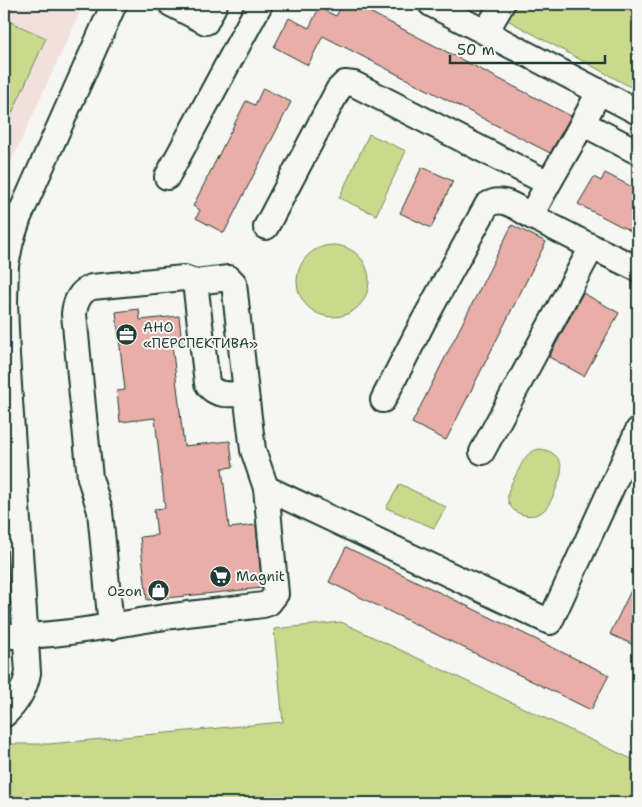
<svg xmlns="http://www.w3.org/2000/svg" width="642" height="807" font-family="'Shantell Sans',sans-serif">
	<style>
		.built { fill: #f2e0dc }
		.green { fill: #cad98c; stroke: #748b60 }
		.building { fill: #e8aea7; stroke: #1f3d34 }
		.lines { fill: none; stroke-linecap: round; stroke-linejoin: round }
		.minor-casing { stroke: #1f3d34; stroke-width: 28 }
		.minor { stroke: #f6f6f2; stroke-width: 24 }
		.labels { text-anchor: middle; stroke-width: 4; stroke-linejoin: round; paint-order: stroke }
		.poi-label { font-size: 14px; fill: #1f3d34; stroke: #f6f6f2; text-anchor: start }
	</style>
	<rect width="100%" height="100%" fill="#f6f6f2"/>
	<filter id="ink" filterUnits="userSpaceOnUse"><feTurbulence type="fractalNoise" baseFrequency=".02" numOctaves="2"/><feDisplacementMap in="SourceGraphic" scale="10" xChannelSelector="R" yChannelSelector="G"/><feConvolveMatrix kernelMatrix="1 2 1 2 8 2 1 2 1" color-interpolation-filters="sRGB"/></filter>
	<g filter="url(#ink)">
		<path class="built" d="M4,4H84L4,177Z"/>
		<g class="green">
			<path d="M478,4H638V91Z"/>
			<path d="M4,19L46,38L4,131Z"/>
			<path d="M369,134L406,151L376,215L339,198Z"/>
			<circle cx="333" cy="281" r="36"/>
			<path d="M539,449C555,450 565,462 560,477C557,487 551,505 543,511C529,522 505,512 508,494C509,486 515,477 519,469C524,459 527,452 539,449Z"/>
			<path d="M400,484L446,507L434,528L386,508Z"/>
			<path d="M341,622L638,762V803H4V744H49L283,722L274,629Z"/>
		</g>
		<g class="building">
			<path d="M343,4H354L571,116L550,153L323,36L308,65L274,47L289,18L309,28L319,8L336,16Z"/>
			<path d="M263,88L291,102L224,233L196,218L200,210L193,206L246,101L255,105Z"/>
			<path d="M422,167L453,181L431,228L400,213Z"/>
			<path d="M605,173L638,190V235L578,204L594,177L601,181Z"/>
			<path d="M512,225L546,242L446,440L412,423Z"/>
			<path d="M583,293L619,313L584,376L549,357Z"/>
			<path d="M139,309L140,320L179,316L182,343L172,344L184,446L230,441L233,467L222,468L229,528L256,525L262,588L147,600L140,537L157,535L154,509L165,508L155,418L120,422L117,391L125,390L116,312Z"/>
			<path d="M346,547L609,675L591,710L329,582Z"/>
			<path d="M638,576V647L610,634Z"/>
		</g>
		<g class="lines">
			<defs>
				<g id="minor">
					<path d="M171,4L206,22L215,4"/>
					<path d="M431,4L638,112"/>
					<path d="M486,32L502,4"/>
					<path d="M584,124L638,152"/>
					<path d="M167,177L260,4"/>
					<path d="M266,227L338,90L345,83L354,84L548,183"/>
					<path d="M592,247L638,269"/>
					<path d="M195,282L229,278L234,283L246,393"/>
					<path d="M383,400L423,322L487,205C503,195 517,208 531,216C552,174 579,134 599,91"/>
					<path d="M482,452L592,247L531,216"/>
					<path d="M266,488L550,622L638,430"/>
					<path d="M4,636C54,637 103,627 152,619C189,613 226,610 263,605L269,603L276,594L266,488L253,450L246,393C232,395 214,397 207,383L195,282L184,278L92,287C80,291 75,302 74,314L90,478L100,511L111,627"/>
					<path d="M4,715C16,704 25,689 28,673L7,355L5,302L6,265L11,241L19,217L114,4"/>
				</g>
			</defs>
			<use href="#minor" class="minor-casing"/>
			<use href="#minor" class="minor"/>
		</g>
	</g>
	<defs>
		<symbol id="office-disc" viewBox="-11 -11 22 22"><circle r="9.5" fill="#1f3d34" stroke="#f6f6f2"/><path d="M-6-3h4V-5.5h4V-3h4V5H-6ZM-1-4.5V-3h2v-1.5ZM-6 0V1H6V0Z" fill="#fff"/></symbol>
		<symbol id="supermarket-disc" viewBox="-11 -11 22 22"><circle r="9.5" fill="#1f3d34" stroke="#f6f6f2"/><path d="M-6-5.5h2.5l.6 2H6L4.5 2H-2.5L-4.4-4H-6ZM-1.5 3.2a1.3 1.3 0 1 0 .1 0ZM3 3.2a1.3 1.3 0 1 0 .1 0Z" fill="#fff"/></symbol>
		<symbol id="shop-disc" viewBox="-11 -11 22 22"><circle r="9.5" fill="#1f3d34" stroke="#f6f6f2"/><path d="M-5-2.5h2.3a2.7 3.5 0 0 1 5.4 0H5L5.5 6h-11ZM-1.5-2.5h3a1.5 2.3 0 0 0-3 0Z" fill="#fff"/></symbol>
	</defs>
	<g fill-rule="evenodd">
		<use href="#office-disc" x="114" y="322" width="25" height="25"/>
		<use href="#supermarket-disc" x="208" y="564" width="25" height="25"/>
		<use href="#shop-disc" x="146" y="578" width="25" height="25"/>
	</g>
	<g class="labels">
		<g class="poi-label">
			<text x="143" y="332">АНО<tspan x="143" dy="16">«ПЕРСПЕКТИВА»</tspan></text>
			<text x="236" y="581">Magnit</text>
			<text x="142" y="596" text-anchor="end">Ozon</text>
		</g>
	</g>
	<rect width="642" height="807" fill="none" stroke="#f6f6f2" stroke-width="20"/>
	<rect x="10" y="10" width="622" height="787" fill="none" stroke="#1f3d34" stroke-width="2" filter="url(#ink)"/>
	<path d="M450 55v8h155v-8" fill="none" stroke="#1f3d34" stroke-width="2.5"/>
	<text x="457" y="55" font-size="15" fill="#1f3d34" stroke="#f6f6f2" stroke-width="4" paint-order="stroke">50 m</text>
</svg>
